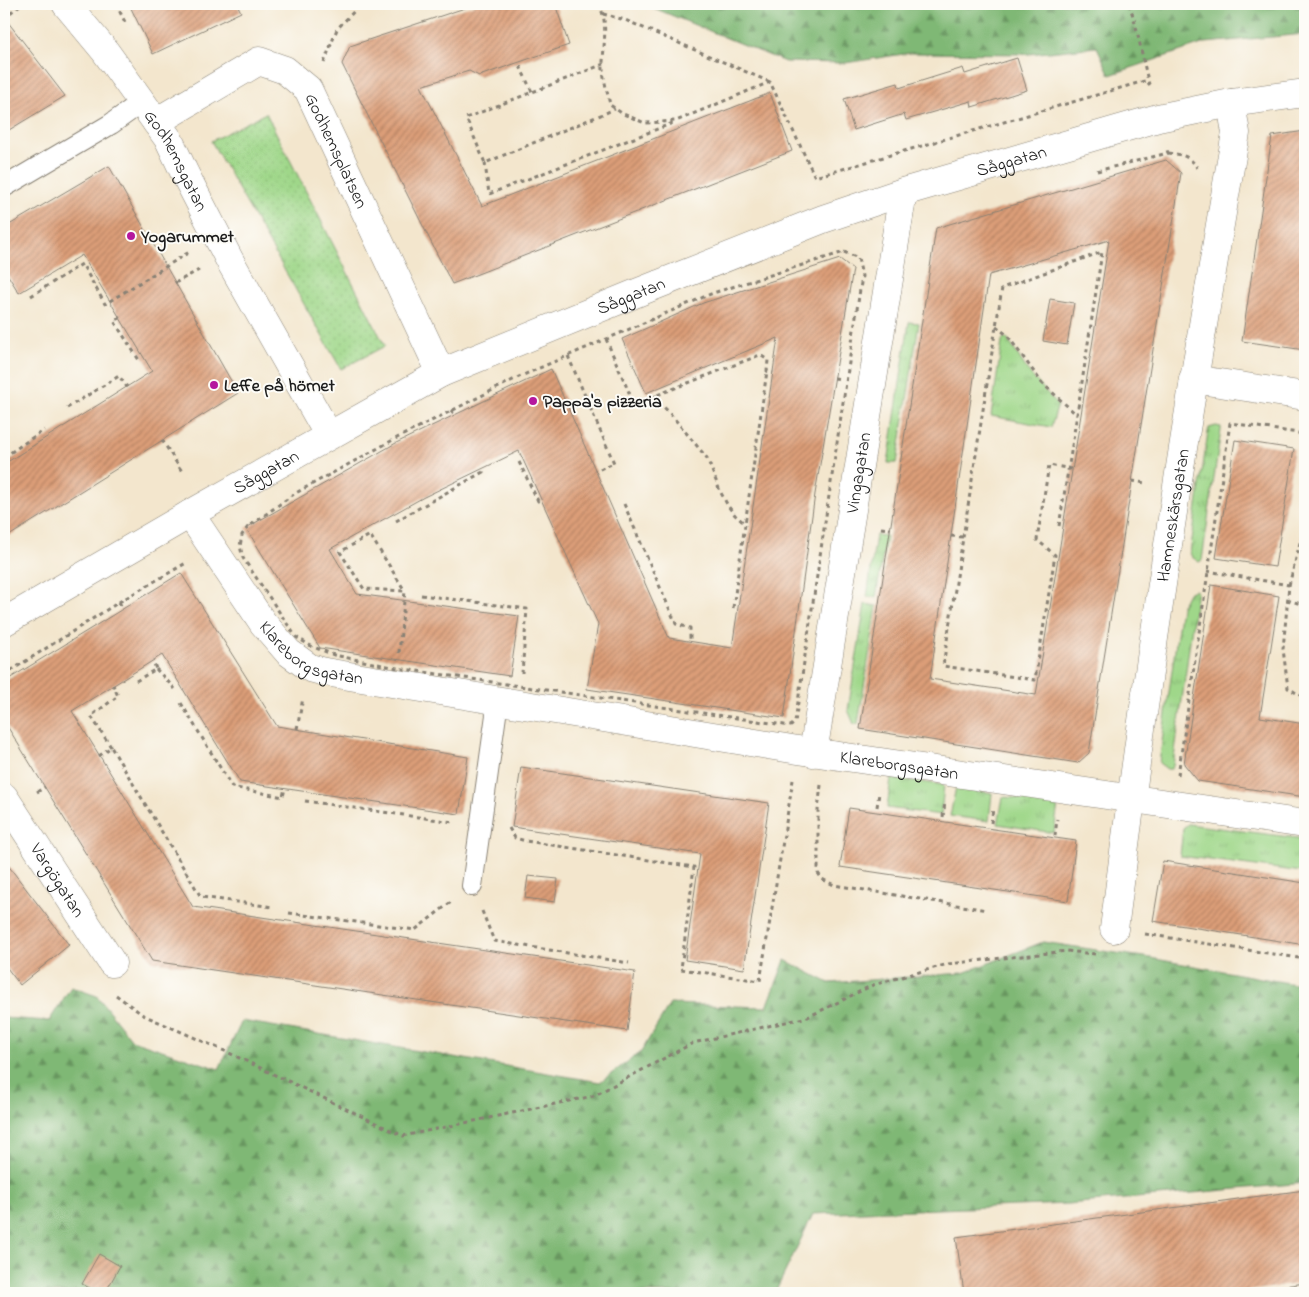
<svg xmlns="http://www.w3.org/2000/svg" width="1309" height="1297" font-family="'Indie Flower',sans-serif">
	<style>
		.grass { fill: url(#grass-tufts); stroke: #5e7a52 }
		.forest { fill: url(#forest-firs); stroke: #4e6a48 }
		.park { fill: url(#park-dots); stroke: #5e7a52 }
		.building { fill: url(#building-hatch); fill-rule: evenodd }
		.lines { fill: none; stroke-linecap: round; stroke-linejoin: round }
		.lane-casing { stroke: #888174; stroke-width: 22 }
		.street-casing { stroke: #888174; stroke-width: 29 }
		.secondary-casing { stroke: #888174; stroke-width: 29 }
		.path { stroke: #888174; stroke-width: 3; stroke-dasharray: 4 4; stroke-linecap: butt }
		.lane { stroke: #fff; stroke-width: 20 }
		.street { stroke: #fff; stroke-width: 28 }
		.secondary { stroke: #fff; stroke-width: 28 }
		.poi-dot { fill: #b5179e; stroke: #fdfcf7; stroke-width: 2 }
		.labels { text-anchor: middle; stroke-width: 4; stroke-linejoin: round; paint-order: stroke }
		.street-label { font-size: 18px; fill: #1c1c1c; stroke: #fdfcf7 }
		.poi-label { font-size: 18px; font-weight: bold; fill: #1c1c1c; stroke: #fdfcf7; text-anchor: start }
	</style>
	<defs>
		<pattern id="grass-tufts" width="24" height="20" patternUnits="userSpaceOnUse" patternTransform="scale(1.25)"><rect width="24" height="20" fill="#9fd789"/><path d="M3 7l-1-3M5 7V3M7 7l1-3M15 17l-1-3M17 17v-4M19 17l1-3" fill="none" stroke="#88b876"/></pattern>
		<pattern id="forest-firs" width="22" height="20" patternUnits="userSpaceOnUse" patternTransform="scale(1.25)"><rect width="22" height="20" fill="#7fb875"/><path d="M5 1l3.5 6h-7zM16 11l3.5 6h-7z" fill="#67955f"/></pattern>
		<pattern id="park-dots" width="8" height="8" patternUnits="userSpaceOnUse" patternTransform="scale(1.25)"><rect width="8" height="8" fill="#9fd789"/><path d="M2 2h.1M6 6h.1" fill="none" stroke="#88b876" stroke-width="1.8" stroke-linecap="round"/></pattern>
		<pattern id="building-hatch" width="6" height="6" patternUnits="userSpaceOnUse" patternTransform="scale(1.25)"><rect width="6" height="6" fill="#dc9e78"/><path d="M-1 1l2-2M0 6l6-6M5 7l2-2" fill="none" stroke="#b28062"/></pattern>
	</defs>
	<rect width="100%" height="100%" fill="#fdfcf7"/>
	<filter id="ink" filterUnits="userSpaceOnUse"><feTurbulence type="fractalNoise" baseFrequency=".02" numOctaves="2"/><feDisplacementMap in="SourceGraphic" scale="10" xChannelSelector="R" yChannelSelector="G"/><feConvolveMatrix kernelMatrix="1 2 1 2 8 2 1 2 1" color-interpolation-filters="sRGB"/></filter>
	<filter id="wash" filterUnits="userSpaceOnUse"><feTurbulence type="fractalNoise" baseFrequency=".0096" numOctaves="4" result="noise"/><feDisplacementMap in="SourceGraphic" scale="20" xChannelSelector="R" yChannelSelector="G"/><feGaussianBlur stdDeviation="1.12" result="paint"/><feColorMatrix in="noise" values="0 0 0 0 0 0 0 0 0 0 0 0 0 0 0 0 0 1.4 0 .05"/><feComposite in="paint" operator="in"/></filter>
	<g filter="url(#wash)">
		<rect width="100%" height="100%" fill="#f3e6cd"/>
		<g class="grass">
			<path d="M909,322L919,323L897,463H888Z"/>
			<path d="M1004,337L1008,340L1030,374L1058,405L1051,427L991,416L1002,342Z"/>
			<path d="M1216,426L1221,427V430L1202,560L1199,562L1192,557L1190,553L1208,432L1209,428Z"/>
			<path d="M876,535L886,536L876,597H867Z"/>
			<path d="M1194,590L1197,592L1196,597L1173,766L1171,769H1167L1159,763L1181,607L1188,593Z"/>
			<path d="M865,604L877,606L858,724H854L848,710Z"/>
			<path d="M891,778L944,785L941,815L887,808Z"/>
			<path d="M956,787L992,793L989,821L950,816Z"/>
			<path d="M1003,797L1029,799L1058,804L1054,833L998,824Z"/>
			<path d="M1188,824L1305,839L1302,872L1180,856L1183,828Z"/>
		</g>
		<g class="forest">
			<path d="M644,4H1305V34L1205,43L1110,75L1097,47L1029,54L910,53L845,63L785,62Z"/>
			<path d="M1043,942L1150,958L1305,986V1183L1068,1204L813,1214L775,1293H4V1018L49,1021L71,987L97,996L132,1040L219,1069L242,1021L600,1082L641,1052L670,1004L767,1007L785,960L829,983L963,973Z"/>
		</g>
		<path class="park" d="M266,113L385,346L341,369L211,141Z"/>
		<g id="blocks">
			<g class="building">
				<path d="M129,4H237L241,12L153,54Z"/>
				<path d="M477,4H555L569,45L479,76L469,71L421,86L482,206L770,93L792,151L452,284L342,64L350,46Z"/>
				<path d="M4,17L65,96L4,133Z"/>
				<path d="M1017,58L1027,90L972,107L971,101L906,120L904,114L854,130L844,99L898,83L899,88L963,68L965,74Z"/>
				<path d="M1305,131V350L1242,341L1272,136Z"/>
				<path d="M1166,160L1181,173L1089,753L1078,763L860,729L936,228ZM1109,240L1036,695L930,679L989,275Z"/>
				<path d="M109,166L238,393L4,539V464L152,371L82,255L19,293L4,269V228Z"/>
				<path d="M840,259L853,269L815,494L784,718L587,689L598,624L519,451L424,497L330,549L357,594L519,616L510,676L320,648L246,528L396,443L551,369L669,638L732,648L778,338L646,393L622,339L703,303Z"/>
				<path d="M1050,299L1074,303L1067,345L1043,341Z"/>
				<path d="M1235,440L1294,449L1275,567L1216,558Z"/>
				<path d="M181,573L277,726L468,757L459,814L240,782L162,655L72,711L193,907L635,972L627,1031L152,961L4,721V682Z"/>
				<path d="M1211,585L1279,596L1260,717L1305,724V797L1198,781L1184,764Z"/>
				<path d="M521,767L769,803L744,969L685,960L700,854L512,827Z"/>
				<path d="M849,808L1076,841L1068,901L840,867Z"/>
				<path d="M4,860L69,945L20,985L4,964Z"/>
				<path d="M1163,861L1305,883V945L1153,921Z"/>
				<path d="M528,876L558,879L555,902L525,898Z"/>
				<path d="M1305,1190V1283L1235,1293H964L956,1237Z"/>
				<path d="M99,1254L120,1266L105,1293H99L82,1284Z"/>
			</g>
		</g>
	</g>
	<g filter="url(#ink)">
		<use href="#blocks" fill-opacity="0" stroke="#888174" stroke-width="1"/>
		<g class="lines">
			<defs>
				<g id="lane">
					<path d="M4,187L111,124L142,102"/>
					<path d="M472,886L496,715L494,699"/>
				</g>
				<g id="street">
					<path id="s1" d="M66,4L105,51L169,140L185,174L230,261L328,434"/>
					<path id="s2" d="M156,122L259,61L285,70L308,89L441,373"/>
					<path d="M1193,379L1305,396"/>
					<path id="s3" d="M190,514L263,623L288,652L310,668L325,672L798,750L1305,824"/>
					<path id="s4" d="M813,753L903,192"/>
					<path id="s5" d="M4,797L112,963"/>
					<path id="s6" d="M1114,929C1148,663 1189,398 1236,133L1231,103"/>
				</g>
				<g id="secondary">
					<path id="s7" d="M4,622L190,514L441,373L639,292L823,219L903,192L1158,118L1231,103L1305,93"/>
				</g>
			</defs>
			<use href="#lane" class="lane-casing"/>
			<use href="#street" class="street-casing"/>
			<use href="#secondary" class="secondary-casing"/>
			<g class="path">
				<path d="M116,4L126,24"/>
				<path d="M598,4C610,20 602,51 603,70C604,82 608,94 610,105L623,114L645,123L676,121L770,82L815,177L1148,80"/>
				<path d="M1129,4C1139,31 1142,60 1150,88"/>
				<path d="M603,14L625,20L770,82"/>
				<path d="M4,18L21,4"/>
				<path d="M324,63L337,29L361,4"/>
				<path d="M604,64L466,118L485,163L615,109"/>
				<path d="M520,66L532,92"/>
				<path d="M1168,153C1180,154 1191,156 1197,168"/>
				<path d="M485,163L489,194L673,123"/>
				<path d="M1097,171L1168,153L1166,147"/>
				<path d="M844,252L858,258L862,276L795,722L791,726L397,668L334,655L311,646L296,637L243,558L240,546L242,535L248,527L294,494L393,440L521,376L713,293Z"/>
				<path d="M175,283L199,270"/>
				<path d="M31,296L82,264L105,304L191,251"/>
				<path d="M120,318L114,321L139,360"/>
				<path d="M996,326L1007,335L1042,383L1077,415"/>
				<path d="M606,339L634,404L760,355L768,360L767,371L773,373"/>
				<path d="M568,356L614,463L595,471"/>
				<path d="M834,378L841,379"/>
				<path d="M655,395L658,402L668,411L707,458L720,491L728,506L735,515L744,523"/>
				<path d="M67,408L119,376L127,387"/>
				<path d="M451,410L455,415"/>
				<path d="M162,440L183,473"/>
				<path d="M4,457L44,430"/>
				<path d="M519,462L538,501L541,499"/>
				<path d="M1132,481L1146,483"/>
				<path d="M624,504L676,624L690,628V641"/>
				<path d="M396,521L483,472L481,469"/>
				<path d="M1059,526C1074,435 1088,344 1102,252L1002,288L943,666L1035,680L1055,555L1037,540L1049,465L1072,469"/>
				<path d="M881,528L890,529"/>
				<path d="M951,536L963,537"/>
				<path d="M1207,571L1289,585L1283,649L1288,688L1305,698"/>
				<path d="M1289,585L1305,524"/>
				<path d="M421,595L527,609L522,673"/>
				<path d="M1287,600L1305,605"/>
				<path d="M119,602L123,609"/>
				<path d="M733,608L767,371"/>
				<path d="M399,653L405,591L364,589L340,552L370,535L405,591"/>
				<path d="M156,669L175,689"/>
				<path d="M4,675L119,602L186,563"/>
				<path d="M136,681L156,669L153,661"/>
				<path d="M181,703L232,787L283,797L285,788"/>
				<path d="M297,729L303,698"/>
				<path d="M111,747L91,716L118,696L113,685"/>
				<path d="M99,756L111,747L201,897L273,907"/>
				<path d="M1178,775L1230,423L1305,434"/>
				<path d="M821,785L818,810V873L822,879L834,885L987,910"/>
				<path d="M37,792L45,787"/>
				<path d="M305,801L453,822"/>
				<path d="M877,807L879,793"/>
				<path d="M943,817L945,802"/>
				<path d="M991,823L993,809"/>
				<path d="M509,828L515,838L526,841L694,867L681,969L760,981L793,780"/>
				<path d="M1055,836L1057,819"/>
				<path d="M482,911L494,941L629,963"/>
				<path d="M289,913L415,930L451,902"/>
				<path d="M1145,934L1305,959"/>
				<path d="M116,995L143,1015L227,1052L403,1136L593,1096L693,1043L808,1017L873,985L948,964L1067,951L1095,954"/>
			</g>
			<use href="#lane" class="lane"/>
			<use href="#street" class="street"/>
			<use href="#secondary" class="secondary"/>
		</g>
	</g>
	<g class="poi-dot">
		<circle cx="131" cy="236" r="5"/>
		<circle cx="214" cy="385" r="5"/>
		<circle cx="533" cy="401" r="5"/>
	</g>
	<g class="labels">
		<g class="street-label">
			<text dy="6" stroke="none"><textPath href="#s2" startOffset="245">Godhemsplatsen</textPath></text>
			<text dy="6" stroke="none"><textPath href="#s1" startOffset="192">Godhemsgatan</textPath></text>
			<text dy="6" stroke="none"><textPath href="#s7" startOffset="1112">Såggatan</textPath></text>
			<text dy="6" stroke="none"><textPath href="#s7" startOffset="708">Såggatan</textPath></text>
			<text dy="6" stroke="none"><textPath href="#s7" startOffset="302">Såggatan</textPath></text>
			<text dy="6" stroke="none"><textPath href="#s4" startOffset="284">Vingagatan</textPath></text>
			<text dy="6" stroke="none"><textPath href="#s6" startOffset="418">Hamneskärsgatan</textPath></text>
			<text dy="6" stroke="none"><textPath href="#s3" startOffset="191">Klareborgsgatan</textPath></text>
			<text dy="6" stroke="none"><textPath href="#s3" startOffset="794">Klareborgsgatan</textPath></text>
			<text dy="6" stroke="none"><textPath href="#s5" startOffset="99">Vargögatan</textPath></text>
		</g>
		<g class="poi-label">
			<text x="141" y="242">Yogarummet</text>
			<text x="224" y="391">Leffe på hörnet</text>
			<text x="543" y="407">Pappa's pizzeria</text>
		</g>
	</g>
	<rect width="1309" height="1297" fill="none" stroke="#fdfcf7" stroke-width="20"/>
</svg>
